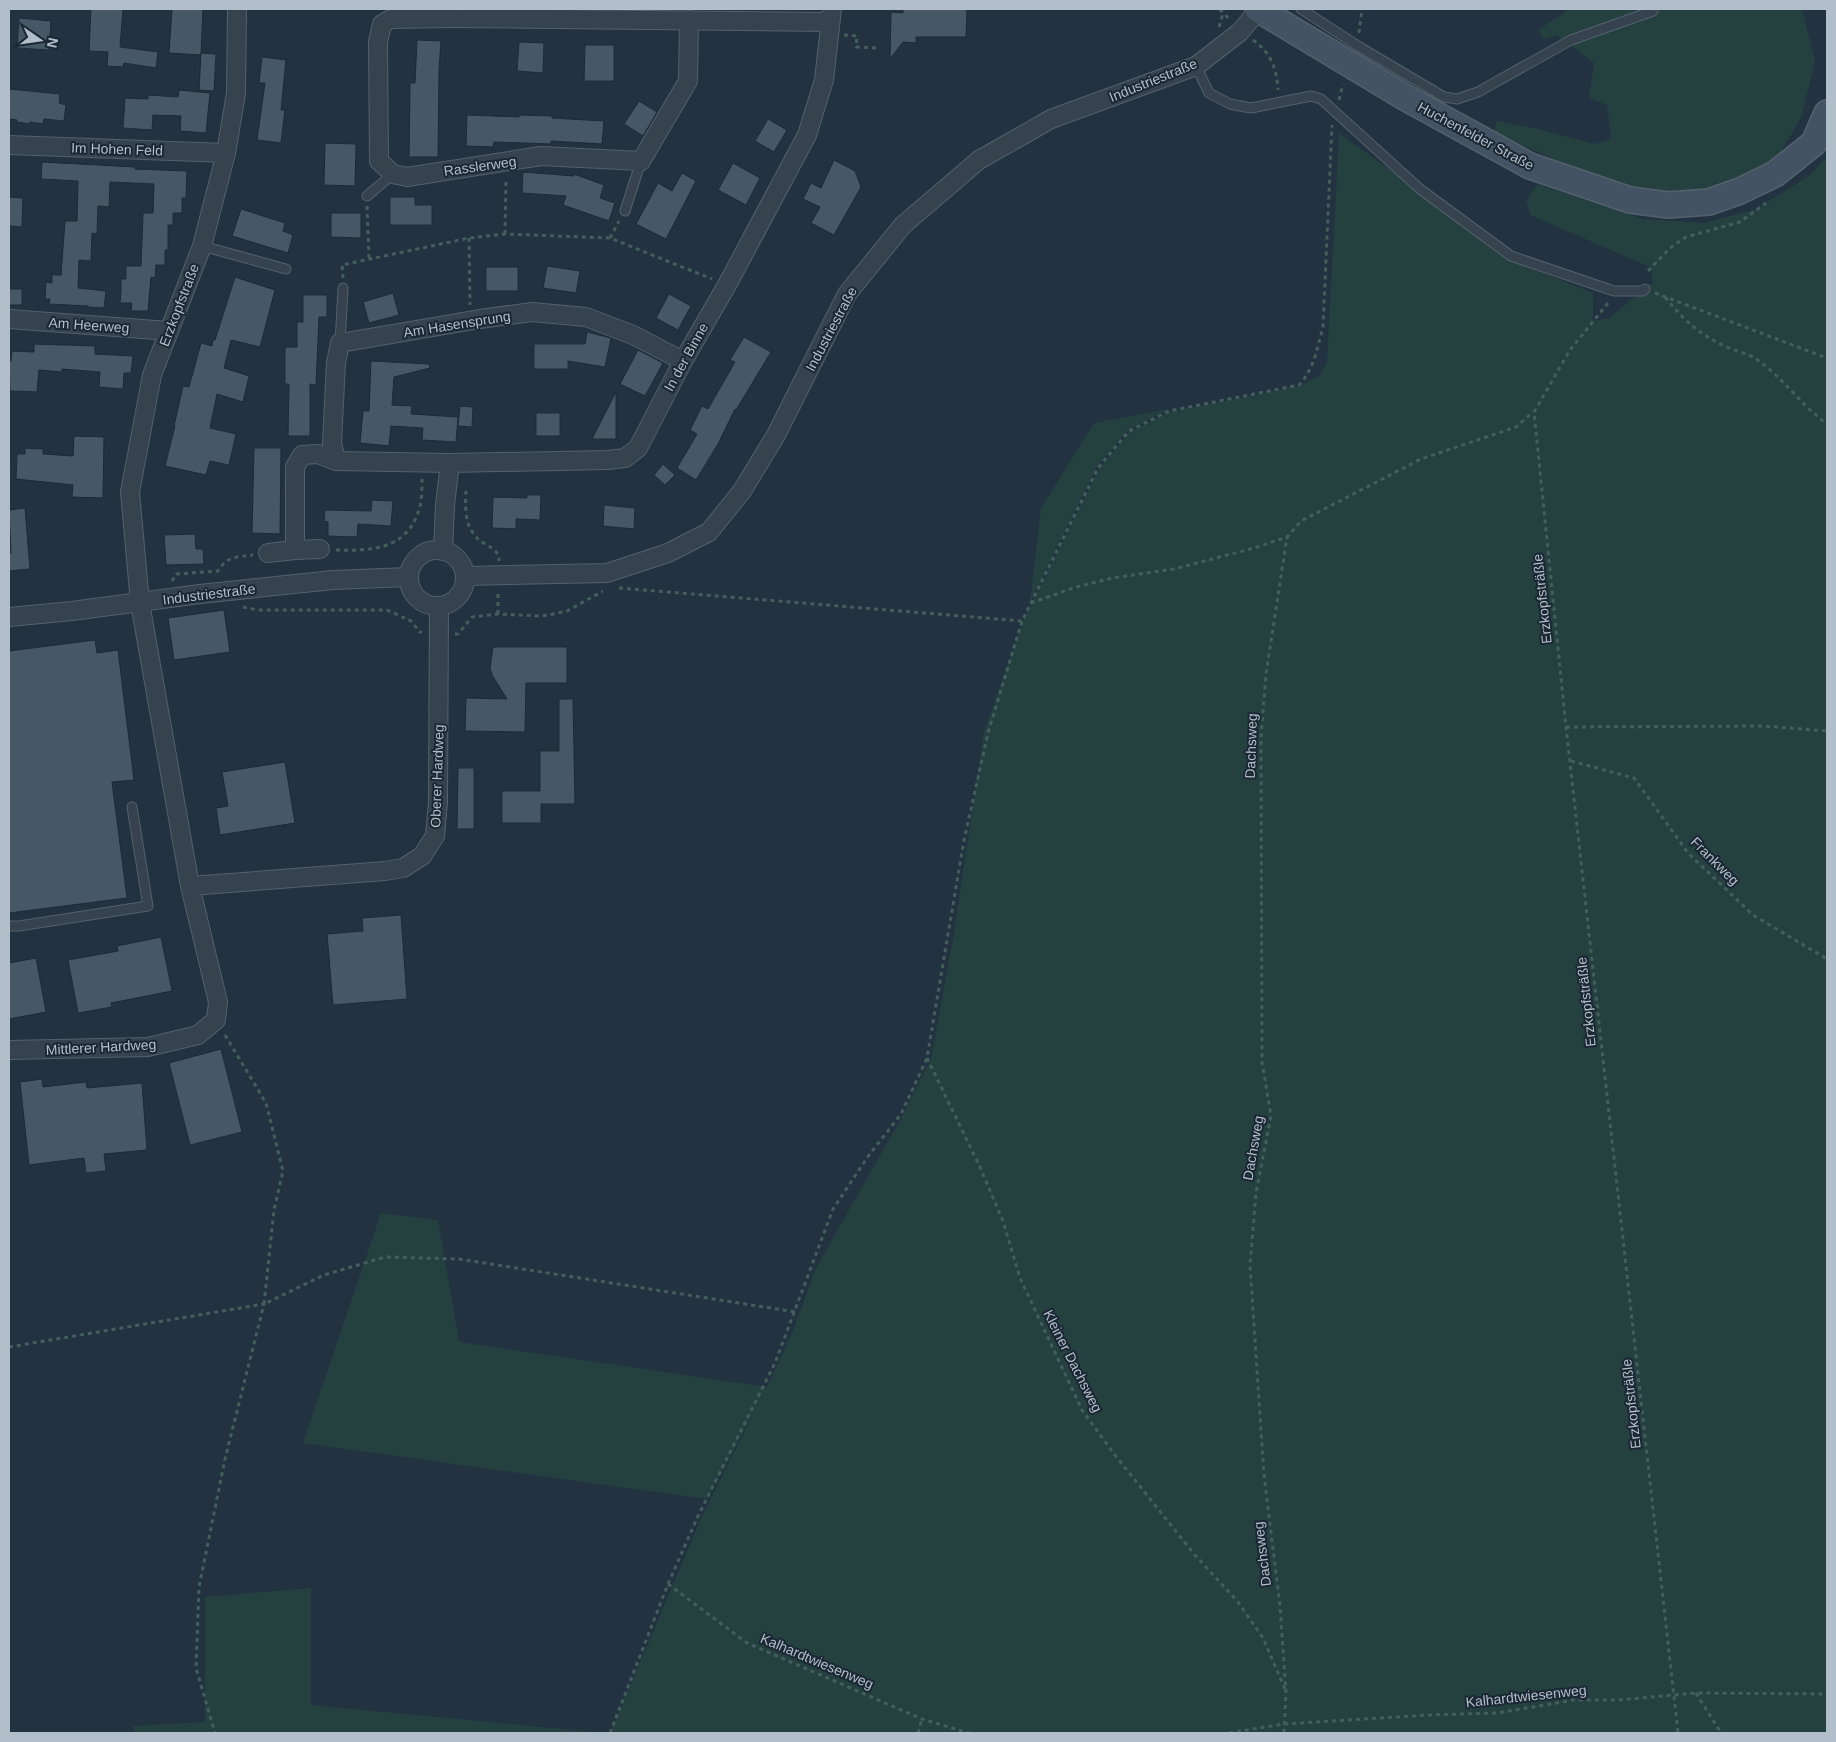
<svg xmlns="http://www.w3.org/2000/svg" width="1836" height="1742" font-family="Arial,sans-serif">
	<style>
		.green { fill: #244140 }
		.building { fill: #465866; stroke: #1d2a36 }
		.lines { fill: none; stroke-linecap: round; stroke-linejoin: round }
		.lane-casing { stroke: #54616d; stroke-width: 11 }
		.street-casing { stroke: #54616d; stroke-width: 20 }
		.secondary-casing { stroke: #54616d; stroke-width: 28 }
		.path { stroke: #445e5e; stroke-width: 3; stroke-dasharray: 4 4; stroke-linecap: butt }
		.lane { stroke: #36434f; stroke-width: 9 }
		.street { stroke: #36434f; stroke-width: 18 }
		.secondary { stroke: #445363; stroke-width: 25 }
		.labels { text-anchor: middle; stroke-width: 4; stroke-linejoin: round; paint-order: stroke }
		.street-label { font-size: 14px; fill: #b2beca; stroke: #1b2834 }
	</style>
	<rect width="100%" height="100%" fill="#223240"/>
	<g class="green">
		<path d="M1570,9H1801L1803,12L1815,62L1801,118L1776,160L1717,191L1669,193L1635,188L1591,175L1495,133L1496,121L1539,129L1594,144L1611,139L1607,105L1589,98L1594,63L1556,35L1544,39L1538,30Z"/>
		<path d="M1339,133L1521,264L1593,293V321L1609,318L1653,282L1650,267L1530,215L1526,200L1538,184L1643,219L1704,223L1756,209L1810,175L1827,156V1733H610L703,1514L758,1405L707,1499L303,1443L381,1213L438,1220L459,1342L767,1387L792,1333L816,1268L902,1117L931,1059L953,939L984,732L1023,621L1099,469L1130,432L1170,412L1299,386L1320,375L1327,362Z"/>
		<path d="M1169,409L1128,430L1096,468L1030,603L1041,508L1094,423Z"/>
		<path d="M311,1588V1705L604,1733H135L133,1726L205,1722V1597Z"/>
	</g>
	<g class="building">
		<path d="M91,9H123L120,47L158,52L156,68L124,63L123,67L107,66L108,52L89,51Z"/>
		<path d="M172,9H203L201,55L169,53Z"/>
		<path d="M903,9H967L966,37H916V43L903,42L890,59L891,12L903,13Z"/>
		<path d="M19,18L51,21L49,50L17,48Z"/>
		<path d="M417,40L441,41L439,71L438,157H409L410,83H415Z"/>
		<path d="M519,42L544,43L543,73L517,71Z"/>
		<path d="M585,45H614V81H584Z"/>
		<path d="M201,53L216,54L214,91L199,90Z"/>
		<path d="M262,57L286,60L281,110H285L281,143L257,140L265,83H259Z"/>
		<path d="M9,89L60,94L59,103L66,105L64,121L44,119L43,124L30,122V124L17,122V120L9,119Z"/>
		<path d="M179,90L210,93L206,133L180,131L181,116L153,115L152,130L123,128L125,98L148,99V95L178,97Z"/>
		<path d="M639,101L657,112L643,136L624,124Z"/>
		<path d="M467,115L519,117V115L552,116V118L604,121L602,144L551,141V144L494,142L493,147L466,146Z"/>
		<path d="M768,119L787,130L774,152L755,141Z"/>
		<path d="M325,143L356,144L355,186L324,185Z"/>
		<path d="M834,160L855,171L861,187L834,235L811,223L820,207L803,199L811,183L821,188Z"/>
		<path d="M42,162L135,167V169L187,171L186,198H182V213H173V225H168V250H165V265H156L155,278L151,277L148,311H131L132,303H120L121,290V279H126V266H141L143,213H153L154,184L110,182L109,207L98,206L97,234L92,233L91,261L79,260L78,288L106,291L104,308L88,307V306L49,304L50,299H45L46,282L52,283V275H61L65,221H77L78,181L41,179Z"/>
		<path d="M733,163L760,178L746,205L718,190Z"/>
		<path d="M523,172L574,176V174L604,185L600,198L615,203L609,221L563,205L566,196L522,193Z"/>
		<path d="M682,173L696,181L666,239L636,224L658,183L672,191Z"/>
		<path d="M9,197L23,198L22,227L9,226Z"/>
		<path d="M390,197H415V205H432V225H390Z"/>
		<path d="M241,209L285,223L283,231L293,235L288,253L232,236Z"/>
		<path d="M331,213H361V238L331,237Z"/>
		<path d="M547,266L580,271L576,293L543,288Z"/>
		<rect x="486" y="267" width="32" height="24"/>
		<path d="M235,277L275,290L260,347L231,340L224,368L249,376L243,402L217,394L210,428L236,434L229,465L210,461L206,475L165,466L175,426H174L183,386L189,387L201,343L212,346L213,340H215Z"/>
		<rect x="9" y="289" width="13" height="16"/>
		<path d="M393,293L399,315L369,323L363,302Z"/>
		<path d="M669,294L691,306L678,330L656,318Z"/>
		<path d="M303,295H327V317H319L316,385L310,384V436H288L289,384H285V347H297V322H303Z"/>
		<path d="M587,332L611,338L605,367L568,361V369H534V344H585Z"/>
		<path d="M744,337L771,352L736,410L735,409L718,444L696,480L677,468L697,434L690,430L702,406L708,409L735,362L730,360Z"/>
		<path d="M34,344L95,346V354L133,356L131,373H124L123,389L99,387L100,372L62,369V372L39,370L37,392L10,391L9,361H11L12,351L34,352Z"/>
		<path d="M638,350L663,363L645,396L620,384Z"/>
		<path d="M371,361L429,364L430,368L394,377L392,405L412,406L411,414L458,417L456,442L422,440L423,428L391,426L389,446L360,443L363,411H369Z"/>
		<path d="M616,392V439H592Z"/>
		<path d="M460,406L473,407L472,427L458,426Z"/>
		<rect x="536" y="413" width="24" height="23"/>
		<path d="M74,436L104,437L103,498L72,497L73,485L16,479L17,454H25V448L43,449V454L73,456Z"/>
		<path d="M254,448H281L280,534L252,533Z"/>
		<path d="M663,464L675,475L665,485L654,475Z"/>
		<path d="M527,495H541L540,520L516,519V529L492,528L493,497L527,498Z"/>
		<path d="M372,500L393,501L391,526L358,524L357,537L328,536V522L324,521L325,510L371,511Z"/>
		<path d="M604,505L635,508L634,529L603,526Z"/>
		<path d="M25,508L30,569L9,571V553H11L9,510Z"/>
		<path d="M195,534L196,549H203L204,564L166,565L164,535Z"/>
		<path d="M224,610L230,652L174,660L168,618Z"/>
		<path d="M95,640L97,653L118,650L134,780L112,782L127,898L9,913V651Z"/>
		<path d="M493,647H567V683H526L525,732L465,731L466,698L507,699L492,675L490,668Z"/>
		<path d="M559,699H573L575,804H541V823H502V791H540V751H559Z"/>
		<path d="M285,762L295,823L220,835L216,808L228,806L222,772Z"/>
		<path d="M458,768H474V829H457Z"/>
		<path d="M401,915L407,999L333,1005L327,934L363,931L362,918Z"/>
		<path d="M161,937L172,991L111,1003L112,1007L78,1013L68,960L118,951L117,946Z"/>
		<path d="M36,958L46,1012L9,1019V963Z"/>
		<path d="M221,1049L242,1132L190,1145L169,1063Z"/>
		<path d="M42,1079L43,1087L86,1082L87,1088L142,1083L147,1150L104,1154L106,1171L86,1173L84,1158L29,1165L20,1082Z"/>
	</g>
	<g class="lines">
		<defs>
			<g id="lane">
				<path d="M1301,9L1358,46L1444,97L1457,99L1478,92L1571,40L1653,11"/>
				<path d="M1196,66L1209,93L1230,104L1251,108L1311,96L1321,99L1420,189L1511,256L1614,291H1643L1645,289"/>
				<path d="M367,196L393,174"/>
				<path d="M625,211L641,161"/>
				<path d="M202,246L286,269"/>
				<path d="M340,343L343,288"/>
				<path d="M9,926H19L148,906L132,807"/>
			</g>
			<g id="street">
				<path d="M453,9L452,18L830,22"/>
				<path d="M452,18L391,19L382,24L378,42L379,161L393,174L407,177L541,156L641,161L688,81L689,20"/>
				<path d="M9,145L226,153"/>
				<path d="M9,319L169,331"/>
				<path d="M336,461L332,443L336,363L340,343L480,319L532,312L586,317L633,335L683,361"/>
				<path d="M295,550L320,549"/>
				<circle cx="437" cy="578" r="28"/>
				<path d="M443,551L445,505L450,463L607,460L625,458L638,448L683,361L727,285L807,135L824,80L832,9"/>
				<path d="M268,553L295,550V467L302,455L318,454L336,461L450,463"/>
				<path d="M465,576L607,573L668,553L709,532L742,491L776,435L847,294L903,225L979,160L1051,119L1196,66L1240,32L1259,9"/>
				<path d="M9,617L72,611L200,594L333,580L409,577"/>
				<path d="M190,886L385,871L403,868L422,856L435,836L438,802L439,606"/>
				<path d="M9,1050L148,1047L198,1035L216,1020L218,1002L190,886L140,603L130,492L152,375L202,246L226,153L236,93L237,9"/>
			</g>
			<path id="secondary" d="M1258,9L1406,98L1530,166L1630,200L1668,205L1709,202L1740,191L1775,174L1814,143L1827,113"/>
		</defs>
		<use href="#lane" class="lane-casing"/>
		<use href="#street" class="street-casing"/>
		<use href="#secondary" class="secondary-casing"/>
		<g class="path">
			<path d="M1220,9L1230,20"/>
			<path d="M1219,27L1222,17L1220,9"/>
			<path d="M1359,33L1362,9"/>
			<path d="M844,35L857,36L856,47L877,48"/>
			<path d="M1253,40C1271,53 1277,69 1278,90"/>
			<path d="M1339,100L1343,84"/>
			<path d="M367,206L369,258"/>
			<path d="M505,234L506,178"/>
			<path d="M469,238L470,305"/>
			<path d="M610,238L619,221"/>
			<path d="M1648,271L1670,248L1686,237L1740,222L1766,203"/>
			<path d="M343,278L342,265L469,238L505,234L610,238L712,279"/>
			<path d="M1655,293L1827,358"/>
			<path d="M1665,297C1685,321 1698,334 1727,347C1737,352 1751,354 1759,361C1784,379 1802,406 1827,424"/>
			<path d="M1608,303L1570,350L1534,412L1566,727L1678,1733"/>
			<path d="M466,491C465,502 465,520 471,530C473,533 476,537 478,539C486,546 499,548 499,561"/>
			<path d="M336,550C374,551 409,549 420,506C422,497 422,487 422,478"/>
			<path d="M172,581L176,574L218,571C227,556 237,557 253,555"/>
			<path d="M619,588L1022,621"/>
			<path d="M1031,603L1073,588L1112,578L1174,569L1254,548L1287,537L1301,521L1421,459L1516,427L1533,412"/>
			<path d="M243,607L258,610H387L411,621L420,632H422"/>
			<path d="M498,614V592"/>
			<path d="M455,634H458L472,617L498,614L540,616L549,615L567,611L603,591"/>
			<path d="M1566,727L1764,726L1827,731"/>
			<path d="M1571,761L1634,778L1688,853L1753,915L1827,959"/>
			<path d="M225,1035L266,1103L283,1171L274,1210L264,1304L324,1275L385,1257L459,1259L796,1312"/>
			<path d="M927,1058L979,1165L1003,1221L1020,1278L1082,1410L1114,1454L1194,1554L1238,1602L1263,1638L1285,1689"/>
			<path d="M9,1347L264,1304L225,1459L199,1587L196,1668L215,1733"/>
			<path d="M668,1584L747,1643L922,1719L969,1733"/>
			<path d="M1696,1693L1721,1733"/>
			<path d="M610,1733L668,1584L698,1516L775,1363L833,1209L869,1155L901,1114L927,1058L964,840L988,733L1022,621L1098,468L1129,431L1169,411L1299,385C1314,369 1317,349 1323,327L1332,125"/>
			<path d="M918,1733L922,1719"/>
			<path d="M1229,1733L1283,1724L1426,1715L1497,1713L1574,1700H1618L1696,1693L1827,1694"/>
			<path d="M1284,1733L1286,1692L1280,1606L1264,1475L1250,1265L1256,1193L1271,1116L1262,1062L1261,737L1266,674L1287,537"/>
		</g>
		<use href="#lane" class="lane"/>
		<use href="#street" class="street"/>
		<use href="#secondary" class="secondary"/>
	</g>
	<g class="labels">
		<g class="street-label">
			<text transform="translate(1153 80) rotate(-22)" y="5">Industriestraße</text>
			<text transform="translate(1476 136) rotate(28)" y="5">Huchenfelder Straße</text>
			<text transform="translate(117 149) rotate(2)" y="5">Im Hohen Feld</text>
			<text transform="translate(480 166) rotate(-8)" y="5">Rasslerweg</text>
			<text transform="translate(179 305) rotate(-69)" y="5">Erzkopfstraße</text>
			<text transform="translate(457 324) rotate(-9)" y="5">Am Hasensprung</text>
			<text transform="translate(89 325) rotate(4)" y="5">Am Heerweg</text>
			<text transform="translate(831 329) rotate(-62)" y="5">Industriestraße</text>
			<text transform="translate(686 357) rotate(-61)" y="5">In der Binne</text>
			<text transform="translate(209 594) rotate(-7)" y="5">Industriestraße</text>
			<text transform="translate(1542 599) rotate(-96)" y="5">Erzkopfsträßle</text>
			<text transform="translate(1251 746) rotate(-88)" y="5">Dachsweg</text>
			<text transform="translate(437 776) rotate(-88)" y="5">Oberer Hardweg</text>
			<text transform="translate(1715 861) rotate(45)" y="5">Frankweg</text>
			<text transform="translate(1586 1002) rotate(-96)" y="5">Erzkopfsträßle</text>
			<text transform="translate(101 1047) rotate(-3)" y="5">Mittlerer Hardweg</text>
			<text transform="translate(1253 1148) rotate(-80)" y="5">Dachsweg</text>
			<text transform="translate(1073 1361) rotate(63)" y="5">Kleiner Dachsweg</text>
			<text transform="translate(1631 1404) rotate(-96)" y="5">Erzkopfsträßle</text>
			<text transform="translate(1262 1554) rotate(-97)" y="5">Dachsweg</text>
			<text transform="translate(817 1661) rotate(23)" y="5">Kalhardtwiesenweg</text>
			<text transform="translate(1526 1696) rotate(-6)" y="5">Kalhardtwiesenweg</text>
		</g>
	</g>
	<rect width="1836" height="1742" fill="none" stroke="#b2beca" stroke-width="20"/>
	<g transform="translate(40 40) rotate(103)" stroke="#1b2834" stroke-width="4" paint-order="stroke">
	<path d="M0-4L9 19L0 12L-9 19Z" fill="#b2beca"/>
	<text y="-8" font-size="14" font-weight="bold" text-anchor="middle" fill="#b2beca">N</text>
	</g>
</svg>
